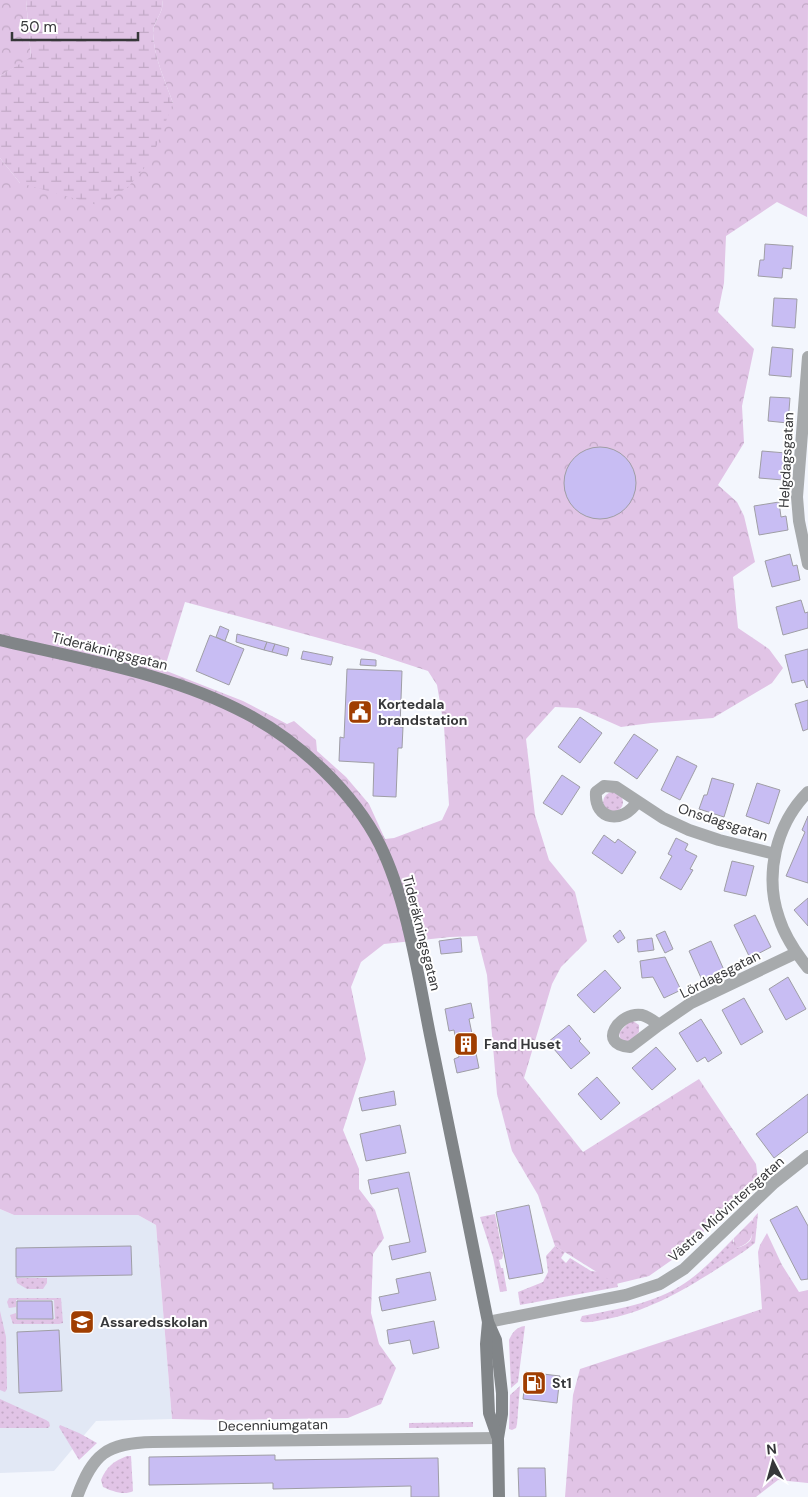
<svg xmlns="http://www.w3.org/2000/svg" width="808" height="1497" font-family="'DM Sans',sans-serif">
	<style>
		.built { fill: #e2e8f5 }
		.grass { fill: url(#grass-dots) }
		.forest { fill: url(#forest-crowns); fill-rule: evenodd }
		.wetland { fill: url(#wetland-marsh) }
		.building { fill: #c8bdf3; stroke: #9f9ea5 }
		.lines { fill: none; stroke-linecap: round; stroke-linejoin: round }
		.street { stroke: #a7aaac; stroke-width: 12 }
		.secondary { stroke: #818588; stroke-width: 12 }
		.labels { text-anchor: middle; stroke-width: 4; stroke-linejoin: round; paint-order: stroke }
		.street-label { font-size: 14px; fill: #363739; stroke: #fff }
		.poi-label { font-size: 14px; font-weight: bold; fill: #363739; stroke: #fff; text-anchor: start }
	</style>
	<defs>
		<pattern id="grass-dots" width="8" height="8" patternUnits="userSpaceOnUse" patternTransform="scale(1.25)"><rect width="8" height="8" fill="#e1c4e6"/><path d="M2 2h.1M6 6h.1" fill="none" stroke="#c2a9c6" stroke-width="1.8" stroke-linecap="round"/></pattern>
		<pattern id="forest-crowns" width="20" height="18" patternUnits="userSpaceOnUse" patternTransform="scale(1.25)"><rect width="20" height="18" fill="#e1c4e6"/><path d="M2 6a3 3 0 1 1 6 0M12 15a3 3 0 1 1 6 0" fill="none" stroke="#c2a9c6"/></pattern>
		<pattern id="wetland-marsh" width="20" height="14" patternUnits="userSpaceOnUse" patternTransform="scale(1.25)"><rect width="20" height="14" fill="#e1c4e6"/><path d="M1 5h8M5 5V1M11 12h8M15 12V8" fill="none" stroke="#c2a9c6"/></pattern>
	</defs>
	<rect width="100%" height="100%" fill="#f3f6fd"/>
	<path class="built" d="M0,1209L14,1215H138L156,1225L172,1419L96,1421L54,1471L0,1473Z"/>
	<g class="grass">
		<circle cx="613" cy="802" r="10"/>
		<path d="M633,1021L639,1025V1032L630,1042L621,1041L619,1033L629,1022Z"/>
		<path d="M758,1213L755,1243C743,1253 729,1261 717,1269C681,1292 644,1313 602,1320C595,1321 586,1324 580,1321L582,1316C617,1309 654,1304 685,1283C703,1271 718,1254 734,1238L733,1241L737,1248C761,1240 747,1233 753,1219C754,1217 756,1215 758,1213Z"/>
		<path d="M495,1214L503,1255L502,1259L499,1260L501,1268H503L507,1291L500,1292L493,1257L480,1217Z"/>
		<path d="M555,1246L565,1252L561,1258L566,1263L570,1258L591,1271L615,1273L618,1287L520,1305L518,1292L543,1282L548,1272L546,1256Z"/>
		<path d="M16,1278H47V1283L43,1289H27L17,1283Z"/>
		<path d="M12,1298H61L63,1323L59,1324H13L10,1315L16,1313L17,1320L55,1319L54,1300H16V1307L9,1308L7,1302L9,1298Z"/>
		<path d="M0,1311L6,1337L7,1389L5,1392L0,1390Z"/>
		<path d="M525,1326L518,1382L511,1388L509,1340C512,1333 516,1327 525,1326Z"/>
		<path d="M520,1386L517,1424L516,1428L512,1430L509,1429L510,1395Z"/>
		<path d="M0,1399L46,1420L49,1422L50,1426L48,1428H0Z"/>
		<path d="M473,1422V1427L409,1428V1423Z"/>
		<path d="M60,1425L79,1433L97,1443L79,1460L59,1427Z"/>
		<path d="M127,1456H131L133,1491C124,1496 112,1491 103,1487L101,1480C106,1467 114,1461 127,1456Z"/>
	</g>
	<g class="forest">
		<path d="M0,0H26L31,58L0,76Z"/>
		<path d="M162,0H808L807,217L777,202L726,236L724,283L718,312L754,349L742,406L744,443L718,485L737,502L744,516L755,562L733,577L738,628L769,649L783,668L772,683L713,718L651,723L621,727L578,708L555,707L526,739L535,815L549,860L575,892L587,941L561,967L552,984L524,1078L583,1152L699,1079L756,1164L758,1180L679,1255L649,1276L616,1284L555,1246L538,1195L512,1151L497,1094L487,975L477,936L450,937L384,944L361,962L351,987L366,1059L343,1130L359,1169V1189L375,1210L384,1238L373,1254L371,1313L379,1344L396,1368L381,1404L348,1418L221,1420L172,1419L156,1225L138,1215H14L0,1209V158L20,183L173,103C165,80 154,58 153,33C153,21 165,12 162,0ZM185,602L367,651L428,671L437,685L444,726L449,805L442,820L394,838L385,839L369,804L346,777L317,751L316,740L294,721L287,724L243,701L164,670Z"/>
		<path d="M752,1220C753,1236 753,1242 737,1248L734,1246V1238Z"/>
		<path d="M767,1233L782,1265L799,1292L808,1290V1483L778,1480L756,1497H565L573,1395L580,1369L762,1309L758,1252L760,1245Z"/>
	</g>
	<path class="wetland" d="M26,0H162C165,12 153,21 153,33C154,58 165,80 173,103L151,160L129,186L101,206L20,183L0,158V76L31,57Z"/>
	<g class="building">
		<path d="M765,244L793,246L791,269L783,268L782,278L758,276L760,260H764Z"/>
		<path d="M774,298L797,299L795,328L772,326Z"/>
		<path d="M772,347L793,349L791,377L769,375Z"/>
		<path d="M770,397L790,398L788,423L768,421Z"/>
		<circle cx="600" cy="483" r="36"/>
		<path d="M762,451L786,453L783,480L759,478Z"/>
		<path d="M779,502L781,517L786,516L788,530L759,535L754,506Z"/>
		<path d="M790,554L793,566L797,565L800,580L772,587L765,561Z"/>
		<path d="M801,600L805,613L808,612V628L783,635L776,607Z"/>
		<path d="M220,626L229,630L225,641L216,637Z"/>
		<path d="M237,634L267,642L264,650L236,642Z"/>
		<path d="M210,635L244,649L229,685L196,671Z"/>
		<path d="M267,642L275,644L272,652L264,650Z"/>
		<path d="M275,644L289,648L287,656L272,652Z"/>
		<path d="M808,649V687L807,688L804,680L792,683L785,655Z"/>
		<path d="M303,651L333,657L331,665L301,659Z"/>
		<path d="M361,659L376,660V666L360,665Z"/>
		<path d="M347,669L402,671L400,727H403L402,748H398L396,797L373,796L374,763L339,761L340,737L344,738Z"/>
		<path d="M808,700V729L803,731L795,704Z"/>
		<path d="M580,717L602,733L580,763L558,747Z"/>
		<path d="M634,734L658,750L637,779L614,763Z"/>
		<path d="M677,756L697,766L680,800L661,790Z"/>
		<path d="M562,775L580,787L562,815L543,803Z"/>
		<path d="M712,778L734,784L724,817L699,809L704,795H707Z"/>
		<path d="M757,783L780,790L769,824L746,816Z"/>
		<path d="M808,816V883L786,876L805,832L802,830Z"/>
		<path d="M604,835L615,843L618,839L636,852L622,874L592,853Z"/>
		<path d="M676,838L688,844L685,850L697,856L690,869L693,870L681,890L660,878L672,856L668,854Z"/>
		<path d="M732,861L754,866L746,896L724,891Z"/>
		<path d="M808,898V926L794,910Z"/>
		<path d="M755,915L771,947L750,958L734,925Z"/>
		<path d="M620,930L625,938L618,943L613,936Z"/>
		<path d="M665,931L673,949L665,953L656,935Z"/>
		<path d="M461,938L462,952L441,954L439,941Z"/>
		<path d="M652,938L654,950L638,952L637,940Z"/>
		<path d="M711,941L724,970L702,980L689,951Z"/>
		<path d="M665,957L681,990L664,998L653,977L642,978L640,961Z"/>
		<path d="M605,970L621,988L594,1013L577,995Z"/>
		<path d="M788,977L806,1009L786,1020L769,989Z"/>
		<path d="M744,998L763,1032L741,1045L722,1010Z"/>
		<path d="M471,1003L474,1018L469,1019L479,1068L457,1073L454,1059L459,1057L454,1030L449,1031L445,1009Z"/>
		<path d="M701,1019L722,1053L708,1062L705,1057L697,1062L679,1033Z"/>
		<path d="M569,1025L581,1039L579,1041L590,1053L571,1069L548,1042Z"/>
		<path d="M656,1047L676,1069L652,1090L632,1068Z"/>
		<path d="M597,1077L620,1103L601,1120L578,1094Z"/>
		<path d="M394,1091L396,1105L362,1111L359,1098Z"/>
		<path d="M808,1094V1132L774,1158L756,1134Z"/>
		<path d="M400,1125L406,1153L366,1161L360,1134Z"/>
		<path d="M409,1172L426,1252L392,1260L389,1246L410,1242L398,1188L371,1194L368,1180Z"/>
		<path d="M529,1205L543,1273L509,1279L496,1212Z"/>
		<path d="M797,1206L808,1226V1279L801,1280L770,1220Z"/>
		<path d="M131,1246L132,1275L16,1277V1248Z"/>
		<path d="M430,1272L436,1300L382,1311L379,1297L399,1293L396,1279Z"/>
		<path d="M17,1301H52L53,1319H17Z"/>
		<path d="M434,1321L439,1348L413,1354L410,1340L389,1344L387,1330Z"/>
		<path d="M59,1330L62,1391L19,1393L17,1332Z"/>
		<path d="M526,1372L560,1376L557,1403L523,1399Z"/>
		<path d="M275,1455V1460L438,1458L439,1497H411V1486L273,1489V1483L149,1485V1457Z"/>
		<path d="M518,1468H545L546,1497H519Z"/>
	</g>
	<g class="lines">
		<g class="street">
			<path d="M808,357L797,497L799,521L808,564"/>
			<path d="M808,792C776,824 764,875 779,918C785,937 796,953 808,968"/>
			<path d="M637,802C623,824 594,821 596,792L604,786L616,787L663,818L689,830L719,840L775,854"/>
			<path d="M659,1025L630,1047C596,1045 620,1011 642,1015C649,1017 654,1021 659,1025L691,1003L796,953"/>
			<path d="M488,1322L626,1295L660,1284L684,1269L774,1183L808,1156"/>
			<path d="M77,1497C93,1454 106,1443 153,1442L498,1438"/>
		</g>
		<g class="secondary">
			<path d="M0,640C84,660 170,673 247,714C299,741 354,793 380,845C407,900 418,975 430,1035C450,1131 469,1226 488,1322L496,1340L502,1393V1414L498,1438L499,1497"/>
			<path d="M488,1322L486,1344L489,1413L497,1436"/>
		</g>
	</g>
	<defs>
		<symbol id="civic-square" viewBox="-11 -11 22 22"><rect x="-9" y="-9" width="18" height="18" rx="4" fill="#a03e01" stroke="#fff"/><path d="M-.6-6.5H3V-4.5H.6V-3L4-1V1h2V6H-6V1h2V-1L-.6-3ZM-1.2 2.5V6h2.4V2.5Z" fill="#fff"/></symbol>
		<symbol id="building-square" viewBox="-11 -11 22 22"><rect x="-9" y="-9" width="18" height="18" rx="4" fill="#a03e01" stroke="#fff"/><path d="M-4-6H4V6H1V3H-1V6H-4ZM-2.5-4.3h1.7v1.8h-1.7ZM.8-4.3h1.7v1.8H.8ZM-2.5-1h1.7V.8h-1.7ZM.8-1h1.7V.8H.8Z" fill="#fff"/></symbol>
		<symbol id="school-square" viewBox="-11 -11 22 22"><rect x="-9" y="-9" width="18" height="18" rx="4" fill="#a03e01" stroke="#fff"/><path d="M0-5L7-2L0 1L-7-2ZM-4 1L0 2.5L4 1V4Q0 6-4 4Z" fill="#fff"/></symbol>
		<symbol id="fuel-square" viewBox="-11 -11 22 22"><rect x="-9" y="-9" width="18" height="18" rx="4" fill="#a03e01" stroke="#fff"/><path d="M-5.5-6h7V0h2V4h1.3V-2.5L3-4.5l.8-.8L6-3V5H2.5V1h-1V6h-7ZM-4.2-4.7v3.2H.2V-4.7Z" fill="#fff"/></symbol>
	</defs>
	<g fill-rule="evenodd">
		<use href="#civic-square" x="346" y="698" width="28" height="28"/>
		<use href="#building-square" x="452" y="1030" width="28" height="28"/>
		<use href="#school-square" x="68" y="1308" width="28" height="28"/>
		<use href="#fuel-square" x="520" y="1369" width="28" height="28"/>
	</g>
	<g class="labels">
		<g class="street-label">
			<text transform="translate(786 460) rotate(-87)" y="5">Helgdagsgatan</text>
			<text transform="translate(110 651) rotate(14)" y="5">Tideräkningsgatan</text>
			<text transform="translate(723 822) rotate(18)" y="5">Onsdagsgatan</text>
			<text transform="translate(422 933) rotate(76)" y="5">Tideräkningsgatan</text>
			<text transform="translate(720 974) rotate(-27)" y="5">Lördagsgatan</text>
			<text transform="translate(726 1209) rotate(-42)" y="5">Västra Midvintersgatan</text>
			<text transform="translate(273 1425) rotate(-1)" y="5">Decenniumgatan</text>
		</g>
		<g class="poi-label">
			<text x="378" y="709">Kortedala<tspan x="378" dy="16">brandstation</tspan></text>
			<text x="484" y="1049">Fand Huset</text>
			<text x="100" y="1327">Assaredsskolan</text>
			<text x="552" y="1388">St1</text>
		</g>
	</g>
	<g transform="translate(773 1462) rotate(354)" stroke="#ffffff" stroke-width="4" paint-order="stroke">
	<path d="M0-4L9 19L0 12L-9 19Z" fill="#363739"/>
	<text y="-8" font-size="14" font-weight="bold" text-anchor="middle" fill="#363739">N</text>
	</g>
	<path d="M12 32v8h126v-8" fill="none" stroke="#363739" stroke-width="2.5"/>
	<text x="20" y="32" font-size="15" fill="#363739" stroke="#ffffff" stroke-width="4" paint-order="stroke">50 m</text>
</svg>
